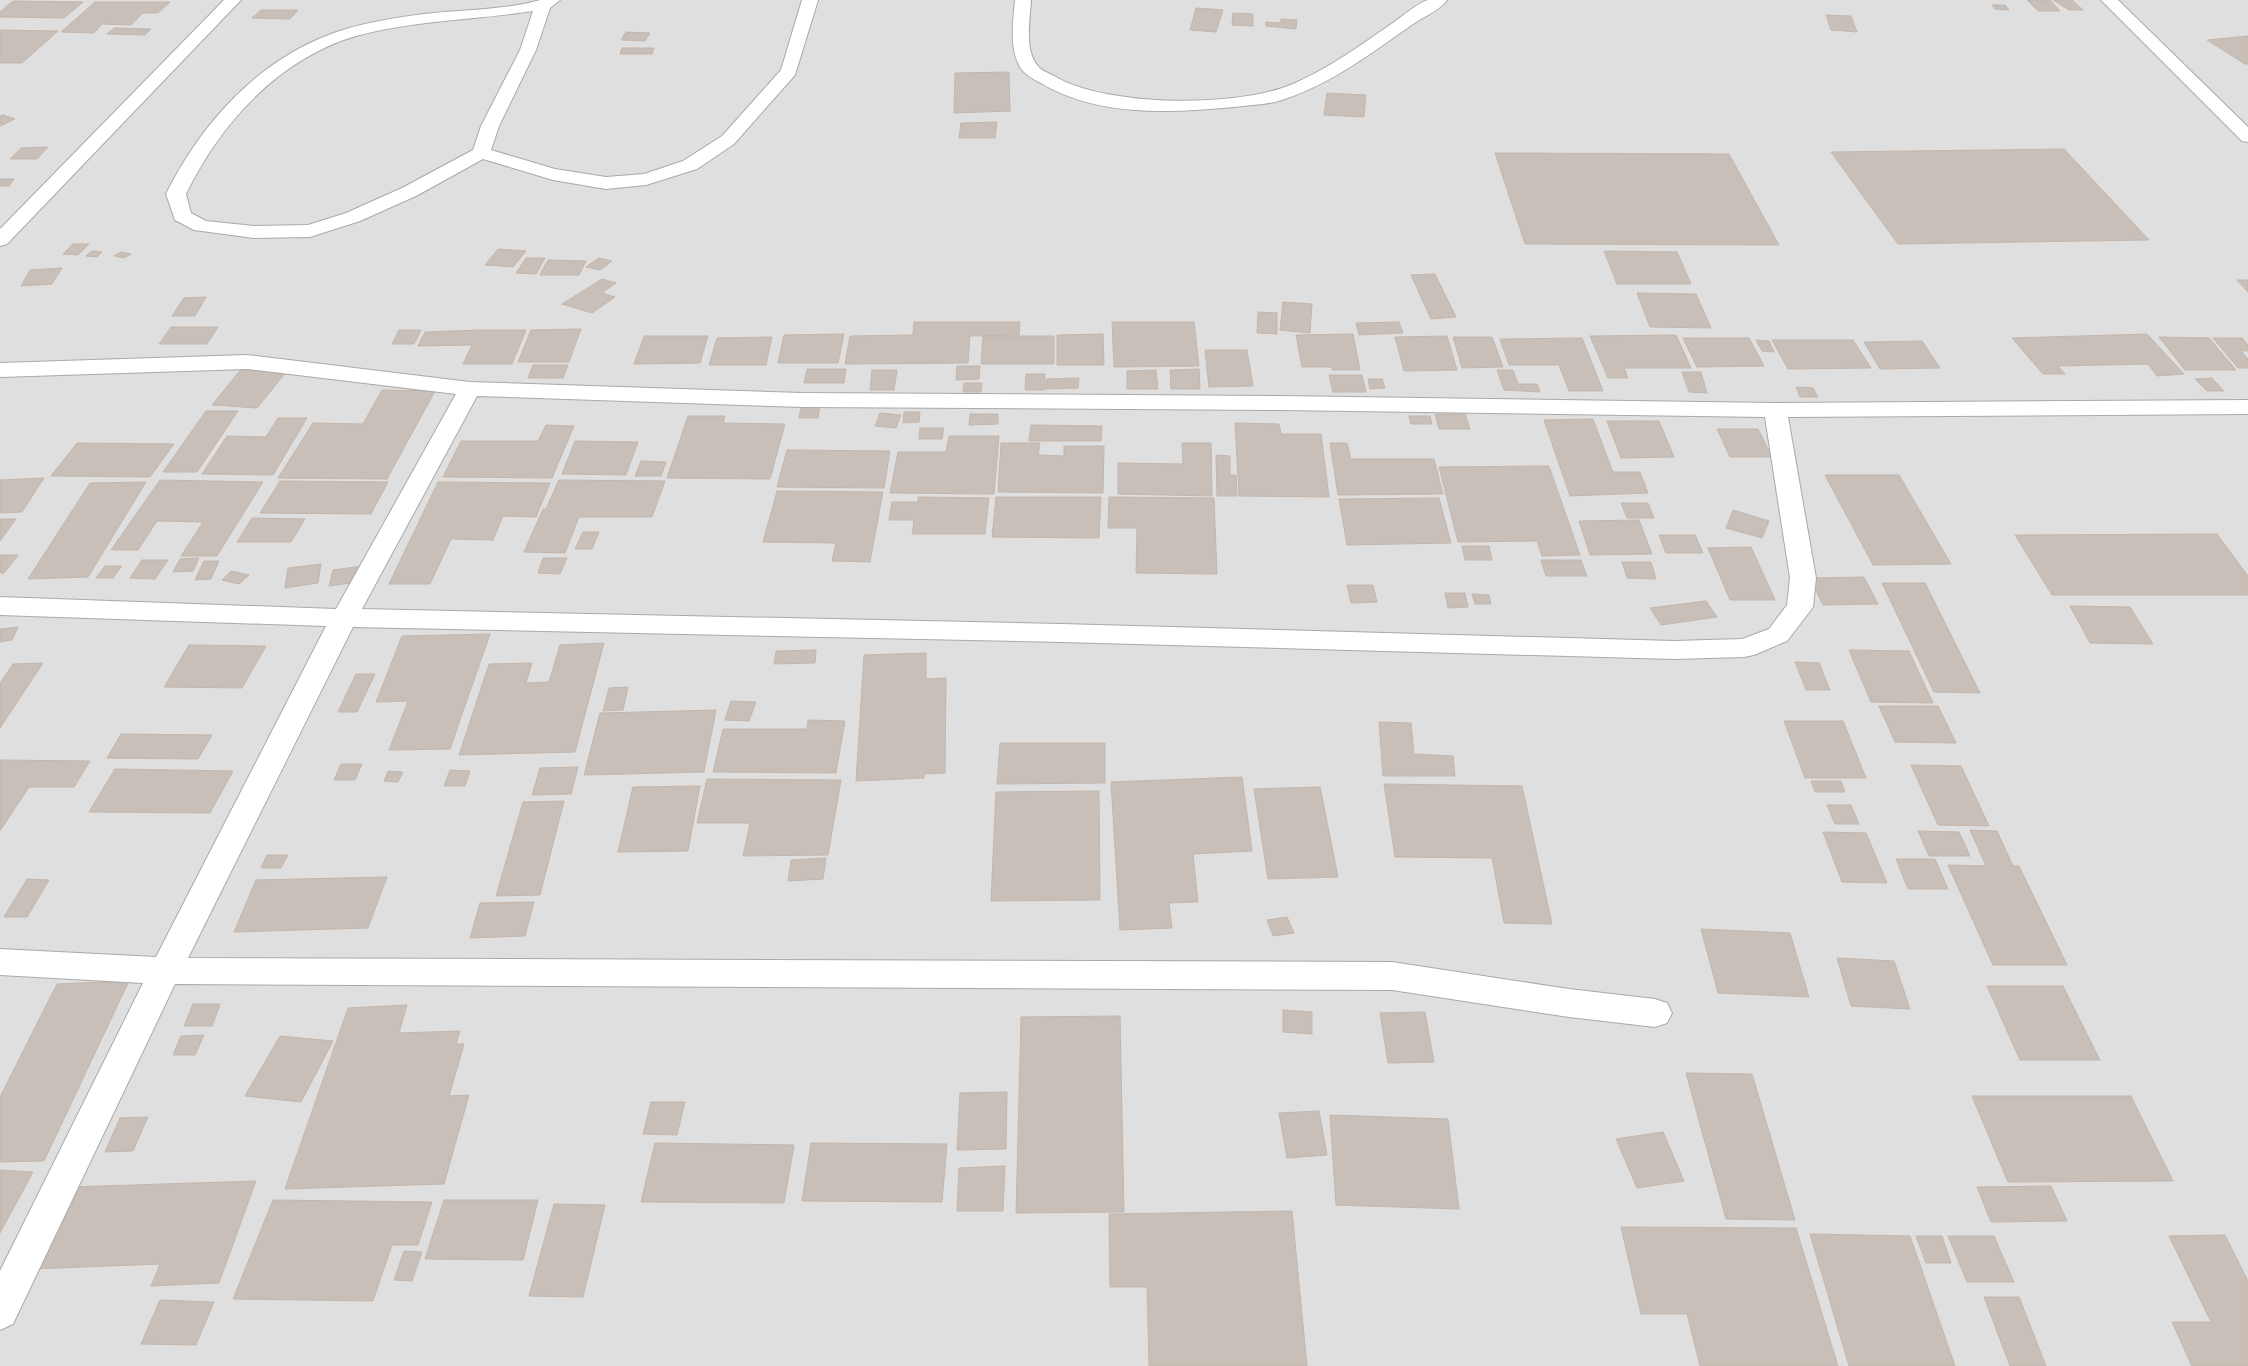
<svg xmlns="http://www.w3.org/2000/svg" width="2248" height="1366" font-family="Overpass,sans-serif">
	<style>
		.residential { fill: #e0dfdf }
		.building { fill: #c7bfb8; stroke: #c4b6ab }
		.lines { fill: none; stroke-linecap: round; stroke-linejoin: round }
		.minor-casing { stroke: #a9a9a9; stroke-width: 2 }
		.minor { fill: #fff; fill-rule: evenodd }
	</style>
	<rect width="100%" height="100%" fill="#f2efe9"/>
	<rect class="residential" x="0" y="0" width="2248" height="1366"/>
	<g class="building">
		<path d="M2027,0H2050L2060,11H2038Z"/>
		<path d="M2053,0H2072L2083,10H2069Z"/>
		<path d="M13,1L83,2L64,18L0,17V12Z"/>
		<path d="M95,2H170L158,13H143L131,25L102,24L94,33L61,32Z"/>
		<path d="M1992,5H2005L2009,10L1995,9Z"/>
		<path d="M1196,8L1223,10L1216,32L1190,30Z"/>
		<path d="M261,10H298L290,19L252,18Z"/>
		<path d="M1233,13L1253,14V26L1232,25Z"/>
		<path d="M1826,15L1851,16L1857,32L1831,30Z"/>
		<path d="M1281,19L1297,20L1296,29L1266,26V22L1281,23Z"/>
		<path d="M114,28L151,29L145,35L107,34Z"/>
		<path d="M0,30L58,31L22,63H0Z"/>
		<path d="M626,32L650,33L645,41L621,40Z"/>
		<path d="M2248,36V64H2245L2207,40Z"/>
		<path d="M622,48H654L652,54H620Z"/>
		<path d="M1009,72L1010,111L954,113L955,73Z"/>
		<path d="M1327,93L1366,95L1364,117L1324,115Z"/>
		<path d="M3,115L15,119L0,126V116Z"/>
		<path d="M997,122L995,138H959L961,123Z"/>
		<path d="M48,147L37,159H10L21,148Z"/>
		<path d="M2064,149L2149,240L1898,244L1831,152Z"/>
		<path d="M1495,153L1729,154L1779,245L1525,244Z"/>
		<path d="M0,179H14L9,186H0Z"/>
		<path d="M73,244H89L78,255L63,254Z"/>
		<path d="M498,249L526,251L513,267L485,265Z"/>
		<path d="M92,251L102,252L97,257L86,256Z"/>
		<path d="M1604,251L1677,252L1691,284H1617Z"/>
		<path d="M121,252L131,254L124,258L114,256Z"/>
		<path d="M526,258H545L536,274L516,273Z"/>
		<path d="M599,258L612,261L600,270L586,267Z"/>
		<path d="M548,260L586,261L579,275H540Z"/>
		<path d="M62,268L52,284L21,286L30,270Z"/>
		<path d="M1435,274L1456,317L1431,319L1411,275Z"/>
		<path d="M602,279L616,283L602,293L615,297L592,313L562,304Z"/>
		<path d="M2237,280H2248V292Z"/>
		<path d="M1637,293L1696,294L1711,328L1650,327Z"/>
		<path d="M206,297L195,316H172L184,298Z"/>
		<path d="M1283,302L1312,304L1310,333L1280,330Z"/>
		<path d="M1258,312L1277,313V334L1257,333Z"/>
		<path d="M914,322H1020L1019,335L970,336L968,363L845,364L850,336L913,335Z"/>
		<path d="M1112,322H1194L1199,366L1114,367Z"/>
		<path d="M1399,322L1403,333L1359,335L1356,323Z"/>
		<path d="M171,327H218L207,344H159Z"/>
		<path d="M581,329L569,362H518L531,330Z"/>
		<path d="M399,330H421L414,344H392Z"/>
		<path d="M479,330H526L512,364H463L472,345L418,346L425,332Z"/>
		<path d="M844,334L838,363H778L784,335Z"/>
		<path d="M1103,334L1104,365H1057V335Z"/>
		<path d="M1353,334L1360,370H1332V367H1302L1296,335Z"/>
		<path d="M2147,334L2184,374L2157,376L2148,364L2058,366L2065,374H2043L2012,338Z"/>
		<path d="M1676,335L1691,368H1624L1628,378H1608L1590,336Z"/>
		<path d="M644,336H708L700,363L634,364Z"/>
		<path d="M983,336H1054V364H981Z"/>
		<path d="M1447,336L1457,370L1404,371L1395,337Z"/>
		<path d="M772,337L766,365H709L717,338Z"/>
		<path d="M1453,337H1492L1503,367L1462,368Z"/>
		<path d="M2159,337L2209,338L2236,370H2185Z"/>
		<path d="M1582,338L1603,391H1569L1559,365H1509L1500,339Z"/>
		<path d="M1683,338H1749L1764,366L1697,367Z"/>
		<path d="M2213,338H2242L2248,345V351H2241L2248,359V368H2238Z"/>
		<path d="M1756,340L1769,341L1774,352L1762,351Z"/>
		<path d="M1772,340H1853L1871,368L1788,369Z"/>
		<path d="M1922,341L1940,368L1880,369L1864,342Z"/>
		<path d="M1205,350H1247L1253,386L1209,387Z"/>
		<path d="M533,365H568L563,378H528Z"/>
		<path d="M957,366H980L979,379L956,380Z"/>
		<path d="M242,368L287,371L257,408L212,405Z"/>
		<path d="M807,369H846L844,383H804Z"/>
		<path d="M1199,369L1200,389H1171L1170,370Z"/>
		<path d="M872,370H897L894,390H870Z"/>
		<path d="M1156,370L1158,389H1127V371Z"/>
		<path d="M1497,370H1513L1518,384H1537L1540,392L1504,390Z"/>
		<path d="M1682,372H1701L1707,393L1689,392Z"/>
		<path d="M1026,374H1045V390H1025Z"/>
		<path d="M1329,375H1362L1366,392H1333Z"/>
		<path d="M1079,378L1078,388L1046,389L1047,379Z"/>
		<path d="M2212,378L2224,391H2207L2195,379Z"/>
		<path d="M1368,379H1382L1385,388L1370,389Z"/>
		<path d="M964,383H982L981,392H963Z"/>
		<path d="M1796,387L1813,388L1818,397H1800Z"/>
		<path d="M382,390L435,391L387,479L278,478L313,423L363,424Z"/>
		<path d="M801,406H820L818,418H799Z"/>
		<path d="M206,411H238L197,472H163Z"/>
		<path d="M904,412H920L919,422L903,423Z"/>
		<path d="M880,413L901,415L896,428L875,426Z"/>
		<path d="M970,414H998V424L969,425Z"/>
		<path d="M1435,414H1465L1470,429H1439Z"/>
		<path d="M688,416H725L723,423L785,424L770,479L667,478Z"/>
		<path d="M1409,416H1430L1432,424H1411Z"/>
		<path d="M278,418H307L273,475L202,474L227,436L266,437Z"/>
		<path d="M1593,419L1613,472H1640L1648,493L1570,496L1544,420Z"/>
		<path d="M1607,421H1659L1674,457L1621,458Z"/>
		<path d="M1235,423L1279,424L1281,434H1321L1329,497L1239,496Z"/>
		<path d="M546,425L574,426L552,478L443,477L461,441H538Z"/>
		<path d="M1031,425L1102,426L1101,441H1029Z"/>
		<path d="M920,428H944L942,439H919Z"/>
		<path d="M1717,429H1758L1772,457H1730Z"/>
		<path d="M949,436H999L994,494L890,493L898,452H946Z"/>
		<path d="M575,441L638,442L626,475L562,474Z"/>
		<path d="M77,443L174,444L150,477L51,476Z"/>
		<path d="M1001,443H1040L1038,455L1064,456V446H1104L1103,493L998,492Z"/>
		<path d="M1182,443H1211L1212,496L1118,494V463L1183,464Z"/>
		<path d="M1330,443H1347L1351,459H1434L1443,494L1338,495Z"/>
		<path d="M787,450L890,451L884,488L777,487Z"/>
		<path d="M1216,455L1230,456V475H1236L1237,496H1217Z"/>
		<path d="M641,461L666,462L661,476H635Z"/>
		<path d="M1549,466L1580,555L1542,556L1537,541L1458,542L1439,467Z"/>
		<path d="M1825,475H1899L1951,564L1873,565Z"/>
		<path d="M44,478L22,512L0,513V480Z"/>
		<path d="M160,480L263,482L217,556H181L203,522L157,521L138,550H111Z"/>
		<path d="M559,480L665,481L652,517H579L565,553L524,552L543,509H546Z"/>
		<path d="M280,481L388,482L371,514L260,513Z"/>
		<path d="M146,482L88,577L28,579L90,483Z"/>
		<path d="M438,482L550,483L536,517L503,516L493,540L451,539L430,584H389Z"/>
		<path d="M777,491L883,492L870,562L832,561L836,543L763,542Z"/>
		<path d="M918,497L989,498L985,534H912L914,520H889L892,502H918Z"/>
		<path d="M996,497H1101L1099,538L992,537Z"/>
		<path d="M1109,497L1214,498L1217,574L1136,573L1137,528H1108Z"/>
		<path d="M1439,498L1451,543L1347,545L1339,499Z"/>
		<path d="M1621,503H1648L1654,518H1627Z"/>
		<path d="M1733,510L1769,521L1762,538L1726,528Z"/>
		<path d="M252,518L305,519L291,542H237Z"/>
		<path d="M0,519H16L0,541Z"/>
		<path d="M1639,520L1652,554L1590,555L1579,521Z"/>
		<path d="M583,532H599L592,549H575Z"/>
		<path d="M2217,534L2248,576V595H2052L2015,535Z"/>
		<path d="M1659,535H1695L1703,553H1666Z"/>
		<path d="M1462,546H1489L1492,560H1465Z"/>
		<path d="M1751,547L1775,600H1730L1708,548Z"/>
		<path d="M0,555H18L4,573H0Z"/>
		<path d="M199,558L193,571L173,572L180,559Z"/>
		<path d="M543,558H567L560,574L538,573Z"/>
		<path d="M142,560H168L155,579L130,578Z"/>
		<path d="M1541,560H1581L1587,576H1546Z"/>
		<path d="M204,561H219L211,579L195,580Z"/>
		<path d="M1622,562H1651L1656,579L1627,578Z"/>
		<path d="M321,564L318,583L285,588L288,568Z"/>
		<path d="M105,566H122L113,578H96Z"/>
		<path d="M363,566L359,582L329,586L333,570Z"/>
		<path d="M231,571L249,575L239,584L222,580Z"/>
		<path d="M1864,577L1878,604L1823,605L1810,578Z"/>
		<path d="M1882,583H1925L1980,693L1934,692Z"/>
		<path d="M1347,585H1373L1377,602L1351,603Z"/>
		<path d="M1445,593H1465L1468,607L1448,608Z"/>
		<path d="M1472,594L1489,595L1491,604H1475Z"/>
		<path d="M1706,601L1717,617L1661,625L1650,608Z"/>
		<path d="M2070,606L2130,607L2153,644L2090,643Z"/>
		<path d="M18,627L12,640L0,642V629Z"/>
		<path d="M490,634L450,749L389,750L408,701L376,702L402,636Z"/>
		<path d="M604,643L575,752L459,755L489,664L532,663L526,683L549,682L560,645Z"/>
		<path d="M189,645L266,646L242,688L164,687Z"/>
		<path d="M816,650L815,663L774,664L776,651Z"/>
		<path d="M1849,650L1909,651L1933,703L1871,702Z"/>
		<path d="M926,653V679L946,678L945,773L924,774V778L856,781L864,655Z"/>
		<path d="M1795,662L1819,663L1830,690H1806Z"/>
		<path d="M43,663L0,728V683L13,664Z"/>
		<path d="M356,674H375L357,712H338Z"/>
		<path d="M628,687L623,710L603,711L609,688Z"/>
		<path d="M731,701L756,702L749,721L725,720Z"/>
		<path d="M1879,706H1938L1956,743L1895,742Z"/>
		<path d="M716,710L704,772L584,775L600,713Z"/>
		<path d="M808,720L845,721L836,773L713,772L723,729H807Z"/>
		<path d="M1784,721H1843L1866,778H1805Z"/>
		<path d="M1379,722L1411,723L1414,754L1453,756L1455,776H1383Z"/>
		<path d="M121,734L212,735L198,759L107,758Z"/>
		<path d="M1000,743H1105V783L997,784Z"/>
		<path d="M0,760L90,761L74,787H29L0,831Z"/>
		<path d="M341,764H362L355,780H334Z"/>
		<path d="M1911,765L1961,766L1989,826L1938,825Z"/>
		<path d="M578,767L571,794L532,795L540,768Z"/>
		<path d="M115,769L233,771L210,813L89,812Z"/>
		<path d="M450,770L470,771L465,786H444Z"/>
		<path d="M388,771L403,772L398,782L384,781Z"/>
		<path d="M1242,777L1252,851L1193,854L1198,902L1169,903L1172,928L1120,930L1111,782Z"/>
		<path d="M707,779L841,780L828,855L743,856L750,823H697Z"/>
		<path d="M1811,781H1841L1845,792H1815Z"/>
		<path d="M1384,784L1522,786L1552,924L1504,923L1492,858L1395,857Z"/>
		<path d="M700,786L688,851L618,852L633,787Z"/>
		<path d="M1320,787L1338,877L1268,879L1254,789Z"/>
		<path d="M1099,791L1100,900L991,901L996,792Z"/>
		<path d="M564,801L540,895L496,896L523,802Z"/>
		<path d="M1827,805H1851L1859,824H1835Z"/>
		<path d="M1970,830L1997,831L2013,866H2019L2067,965H1993L1948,865L1986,866Z"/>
		<path d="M1918,831L1959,832L1970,856H1929Z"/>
		<path d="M1823,832L1866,833L1887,883L1842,882Z"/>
		<path d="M267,855H288L281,868H261Z"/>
		<path d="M826,858L823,879L788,881L791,860Z"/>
		<path d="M1896,859H1935L1948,889H1908Z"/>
		<path d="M387,877L368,928L234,932L256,880Z"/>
		<path d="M27,879L49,880L27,917H4Z"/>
		<path d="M534,902L525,936L470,938L480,903Z"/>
		<path d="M1287,917L1294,933L1273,936L1267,920Z"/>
		<path d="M1701,929L1790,933L1809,997L1718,993Z"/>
		<path d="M1837,958L1894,961L1910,1009L1851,1006Z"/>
		<path d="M129,981L44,1161L0,1162V1097L57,984Z"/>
		<path d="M1987,986H2063L2100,1060H2020Z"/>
		<path d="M193,1004H220L212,1026H184Z"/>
		<path d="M407,1005L399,1033L460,1031L456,1044H464L449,1096L469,1095L444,1184L285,1189L348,1008Z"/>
		<path d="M1283,1010L1312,1012V1034L1283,1032Z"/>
		<path d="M1425,1012L1434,1062L1388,1063L1380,1013Z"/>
		<path d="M1120,1016L1124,1212L1016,1213L1021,1017Z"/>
		<path d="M204,1035L195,1055H173L181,1036Z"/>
		<path d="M280,1036L333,1041L301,1102L245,1096Z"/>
		<path d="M1686,1073L1752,1074L1795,1220L1726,1219Z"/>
		<path d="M1007,1092L1006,1149L957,1150L960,1093Z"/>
		<path d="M1972,1096H2131L2173,1181L2008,1182Z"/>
		<path d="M651,1102H685L677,1135L643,1134Z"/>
		<path d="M1319,1111L1327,1155L1287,1158L1279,1113Z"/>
		<path d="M1330,1115L1448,1119L1459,1209L1336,1205Z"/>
		<path d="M148,1117L133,1151L105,1152L120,1118Z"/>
		<path d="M1663,1132L1684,1181L1637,1188L1616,1139Z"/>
		<path d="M655,1143L794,1145L784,1203L641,1202Z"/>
		<path d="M811,1143L947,1144L942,1202L802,1201Z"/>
		<path d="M1005,1166L1003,1211H957L959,1168Z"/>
		<path d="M0,1170L33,1172L0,1233Z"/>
		<path d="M256,1181L219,1283L151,1286L160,1264L34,1269L69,1187Z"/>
		<path d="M2051,1186L2067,1221L1991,1222L1977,1187Z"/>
		<path d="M273,1200L432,1202L418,1245H392L373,1301L233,1299Z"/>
		<path d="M444,1200H538L523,1260L425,1259Z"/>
		<path d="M554,1204L605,1205L583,1297L529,1296Z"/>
		<path d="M1292,1211L1307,1366H1149L1147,1287H1110L1109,1214Z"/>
		<path d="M1621,1227L1796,1228L1838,1366H1700L1687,1314H1641Z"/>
		<path d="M1810,1234L1910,1236L1955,1366H1849Z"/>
		<path d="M2225,1235L2248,1281V1366H2192L2172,1322H2211L2169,1236Z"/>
		<path d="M1916,1236H1942L1951,1263H1926Z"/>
		<path d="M1948,1236H1994L2014,1282H1967Z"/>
		<path d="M404,1251L422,1252L412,1281L394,1280Z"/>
		<path d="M1984,1297H2019L2046,1366H2010Z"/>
		<path d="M160,1300L214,1302L196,1345L141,1344Z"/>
	</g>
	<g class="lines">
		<defs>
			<g id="minor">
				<path d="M224,0H241L7,244L0,246V229Z"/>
				<path d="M540,0H560L550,8L536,50L499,126L491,150L555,169L606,177L644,174L683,161L722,136L781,70L802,0H818L795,75L734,144L697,169L646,185L606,189L553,180L483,159L416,196L360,221L310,237L254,238L194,230L175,220L166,194C201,124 256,62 331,34C360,23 393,18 424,14C458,10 508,10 540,0ZM533,11L520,50L481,126L473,150L402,188L346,213L308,225L254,226L206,221L191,213L186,194C220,124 278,59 356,36C413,20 475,20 533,11Z"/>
				<path d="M1015,0H1031C1030,19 1024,51 1038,66C1041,71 1049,73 1054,76C1106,107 1238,108 1293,84C1327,69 1357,48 1387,27C1398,20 1417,3 1428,0C1433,0 1441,0 1447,0C1441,9 1426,16 1416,22C1374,51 1332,84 1282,100C1267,105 1250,105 1234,107C1171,113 1097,117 1041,83C1033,79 1025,75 1020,67C1009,47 1013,22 1015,0Z"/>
				<path d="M2101,0H2118L2248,127V142L2242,141Z"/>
				<path d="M247,355L470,382L802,393L1280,396L1775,403L2248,400V414L1788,417L1816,578L1813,607L1787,641L1754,655L1744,657L1674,659L1061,642L353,627L188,958L1392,962L1569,989L1655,999L1667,1003L1672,1013L1667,1023L1655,1027L1569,1017L1392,990L175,984L13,1324L0,1330V1271L143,983L0,975V949L156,957L326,626L0,615V597L336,609L456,394L247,369L0,377V363ZM477,396L802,407L1280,410L1765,417L1790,578L1787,605L1769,629L1742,639L1674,641L1061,624L362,609Z"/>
			</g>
		</defs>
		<use href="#minor" class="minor-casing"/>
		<use href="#minor" class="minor"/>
	</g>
</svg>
